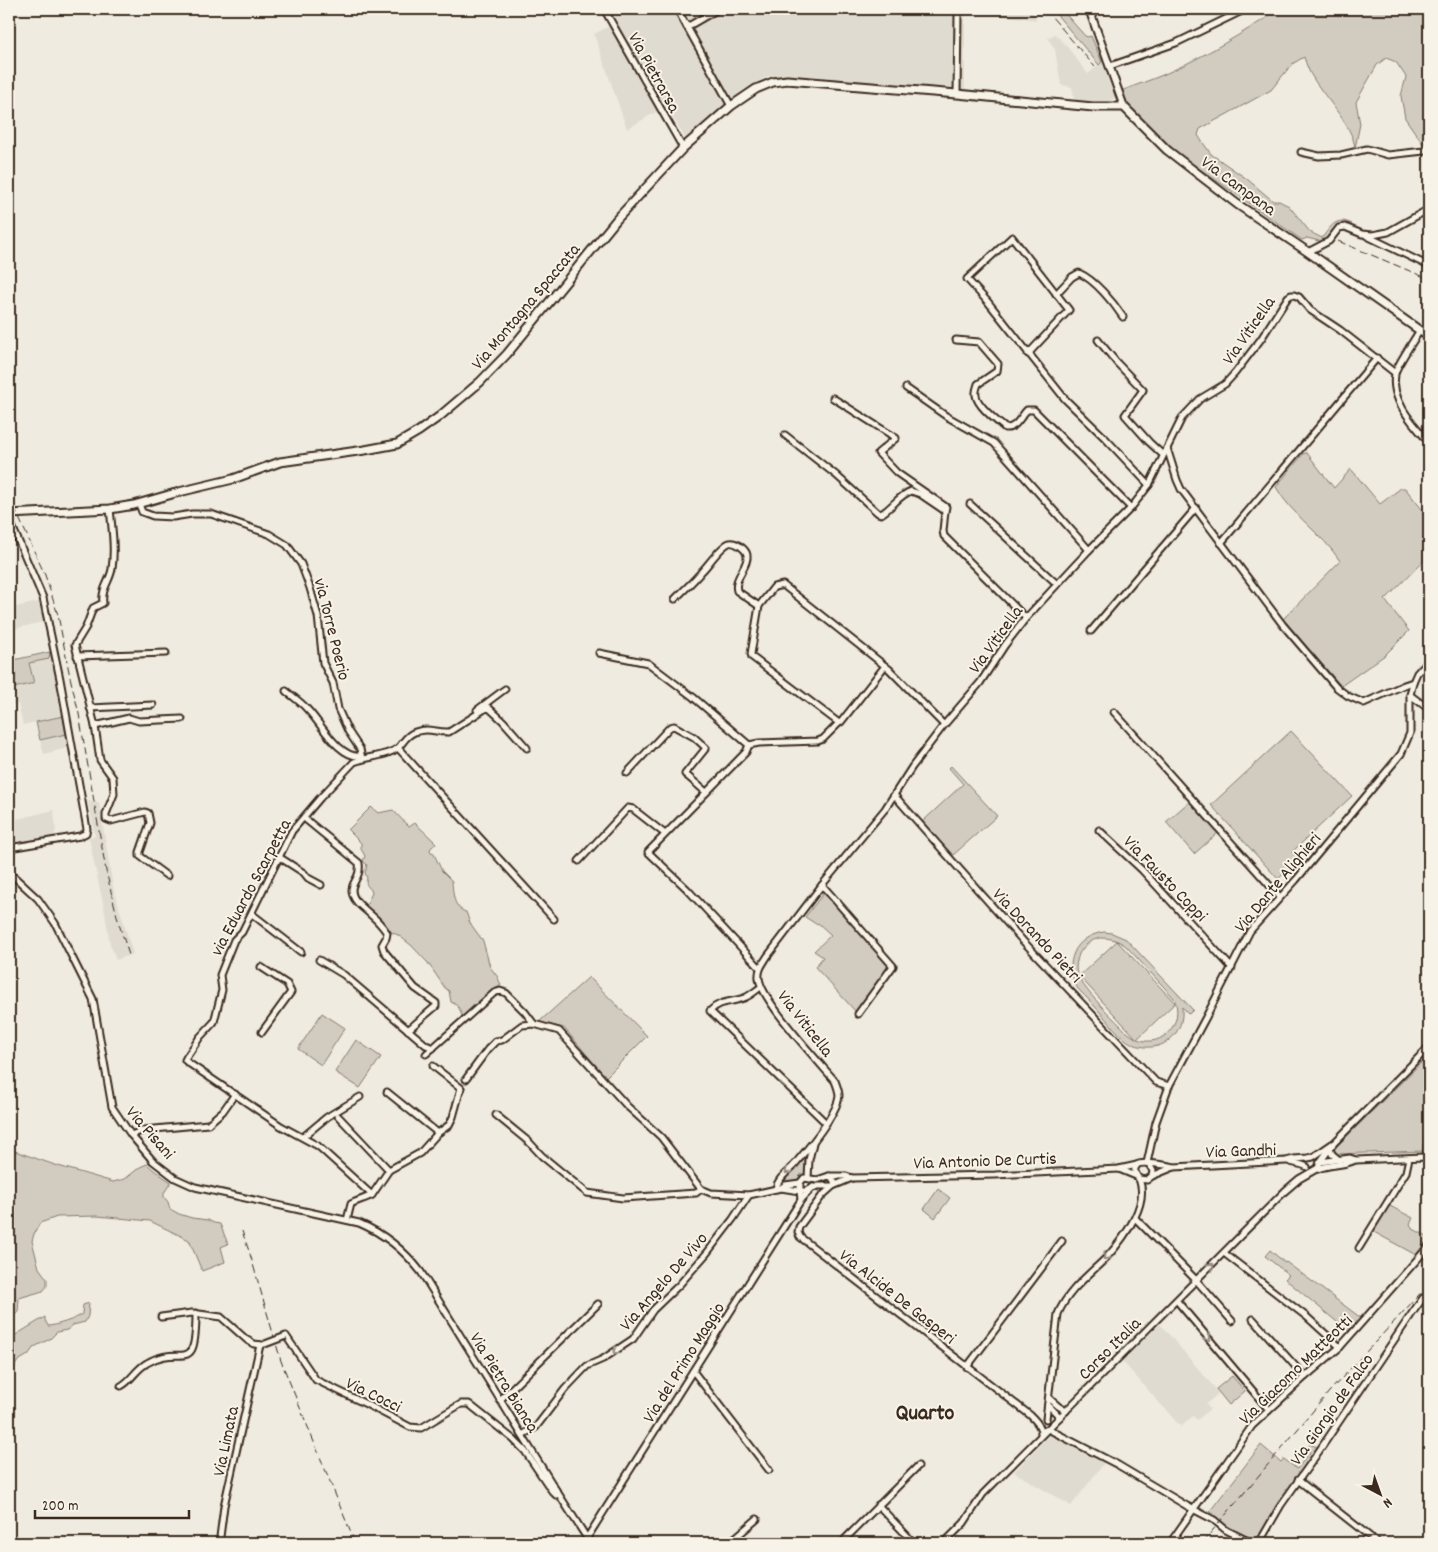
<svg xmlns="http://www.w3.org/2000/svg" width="1438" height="1552" font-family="Dekko,sans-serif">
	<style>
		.built { fill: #e0dbd0 }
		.green { fill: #d1cbc0; stroke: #867a6f; fill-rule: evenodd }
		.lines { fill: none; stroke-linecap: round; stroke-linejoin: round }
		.minor-casing { stroke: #3b2a1e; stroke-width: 9 }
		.tertiary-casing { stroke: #3b2a1e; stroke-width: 10 }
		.secondary-casing { stroke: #3b2a1e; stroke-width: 11 }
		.minor { stroke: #f7f3e8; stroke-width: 5 }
		.tertiary { stroke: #f7f3e8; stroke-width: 6 }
		.secondary { stroke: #f7f3e8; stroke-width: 7 }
		.rail { stroke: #3b2a1e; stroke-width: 1; stroke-dasharray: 8 4; stroke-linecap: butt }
		.minor-bridge-casing { stroke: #3b2a1e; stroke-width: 9; stroke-linecap: butt }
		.minor-bridge { stroke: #f7f3e8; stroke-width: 5 }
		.oneway { stroke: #998e83 }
		.labels { text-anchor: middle; stroke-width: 4; stroke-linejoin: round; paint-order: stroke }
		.street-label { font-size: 18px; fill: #3b2a1e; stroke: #f7f3e8 }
		.district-label { font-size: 22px; font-weight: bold; fill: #3b2a1e; stroke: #f7f3e8 }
	</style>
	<rect width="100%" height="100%" fill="#efebe0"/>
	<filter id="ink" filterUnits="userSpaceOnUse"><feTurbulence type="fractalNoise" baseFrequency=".02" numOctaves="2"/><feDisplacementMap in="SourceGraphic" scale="10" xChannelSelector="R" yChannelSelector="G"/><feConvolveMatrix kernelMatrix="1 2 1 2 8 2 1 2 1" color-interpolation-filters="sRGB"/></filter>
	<g filter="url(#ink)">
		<g class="built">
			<path d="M608,9H1030L1037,20L965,11V89L768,76L741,92L685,138L666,106L627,129L594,34L615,23Z"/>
			<path d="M1055,34L1065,44L1088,74L1102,62L1115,96L1114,98L1109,102L1075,101L1072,87L1061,85L1055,50L1048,38Z"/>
			<path d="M42,601L47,621L9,630V603L11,608Z"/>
			<path d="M57,657L69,714L23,725L18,704L10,706L9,690L34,683L29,663Z"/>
			<path d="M68,733L71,747L44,754L40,740Z"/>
			<path d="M88,801L99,803L113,887L133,954L116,960L110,944L104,907L95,868L89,837L95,836Z"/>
			<path d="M54,810L56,829L52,841L9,847V821Z"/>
			<path d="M1160,1324L1219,1393L1206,1404L1210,1409L1197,1420L1193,1416L1181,1427L1122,1361Z"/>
			<path d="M1051,1433L1104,1463L1071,1506L1014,1472Z"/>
		</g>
		<g class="green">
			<path d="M1052,9H1061L1085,36L1088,37L1091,36L1102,62L1099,65Z"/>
			<path d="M1280,9H1429V146L1427,148L1425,147L1405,118L1401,96L1406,77L1396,62L1386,58L1377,65L1356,102L1360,124L1355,148C1353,126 1325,98 1313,78C1309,72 1306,64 1304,57L1292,64L1271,90L1200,129L1198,135L1201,140L1211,154L1247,179L1273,201H1279L1289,206L1310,232L1322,238C1331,226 1336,216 1352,224C1338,221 1331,232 1323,242L1307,238L1302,240L1184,158L1142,123L1126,106L1121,91C1136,85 1151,80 1165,74C1205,56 1243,33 1280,9Z"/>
			<path d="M1304,453H1307L1334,488L1351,469L1380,504L1401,488H1405L1429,518V555L1385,600L1409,631L1385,655L1341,686L1283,619L1340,561C1322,533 1292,516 1276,487Z"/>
			<path d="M50,652L49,659L29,663L34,683L14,688L9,661Z"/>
			<path d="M63,716L66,734L40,740L36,722Z"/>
			<path d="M1291,731L1352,796L1292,852L1299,860L1278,879L1211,805Z"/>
			<path d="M951,766L997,816L952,856L922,822L963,784L949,768Z"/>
			<path d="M1190,801L1218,833L1194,854L1166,822Z"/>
			<path d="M371,807L378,813L393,810L409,827L415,823L436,843L430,849L431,853L433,852L442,871L452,881C453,893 453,908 466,912L470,923L483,941L490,967L497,976L501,985L462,1017C460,1009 459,1006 451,1002L449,991L445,988L428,963L411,945L398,935L389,931L366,906L372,893L371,890C367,885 365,885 367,878L365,873L367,865L363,861L365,856L361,849V843L348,830Z"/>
			<path d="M826,893L889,967L856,1012L815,967L823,957L814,951L831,935L818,923L816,924L805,917L823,894Z"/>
			<path d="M1104,932L1112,933L1126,939L1193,1010L1189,1014L1182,1007C1183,1020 1180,1032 1168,1041C1156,1050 1137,1049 1125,1039C1117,1033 1111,1024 1104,1017C1096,1007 1087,998 1078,989C1062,963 1075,936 1104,932ZM1100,938C1111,938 1118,940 1126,946L1174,998C1185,1022 1163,1049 1137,1039L1175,1003L1117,941L1079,976L1137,1039L1128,1033C1116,1021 1081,988 1077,973C1075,967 1077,960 1079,954C1084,945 1091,940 1100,938Z"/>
			<path d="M589,977L647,1036L606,1077L564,1028L539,1022Z"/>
			<path d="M322,1013L345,1028L321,1065L298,1049Z"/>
			<path d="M356,1040L381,1057L360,1088L335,1072Z"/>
			<path d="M1429,1055V1104L1425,1151L1336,1154L1334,1149Z"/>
			<path d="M9,1149L55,1165L113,1182L125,1179L140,1167L147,1164L155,1171L171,1182L164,1193V1197L168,1202L170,1209L179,1214L192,1218L208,1220L214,1223L220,1224L228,1244L221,1247L225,1262L202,1271L189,1240L150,1221L97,1216L57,1217L40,1223L34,1234L32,1241L39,1268L47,1279V1286L43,1291L19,1298L18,1312L9,1320Z"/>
			<path d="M803,1160L807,1164L805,1173L800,1176L796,1181L783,1183V1180L801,1161Z"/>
			<path d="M938,1189L950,1198L935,1218L924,1209Z"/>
			<path d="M1388,1205L1413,1218L1410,1224L1413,1229L1429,1237L1416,1255L1372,1231Z"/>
			<path d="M1270,1250L1285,1263L1286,1262L1361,1318L1348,1331L1285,1279L1289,1275L1265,1256Z"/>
			<path d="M89,1303L88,1316L85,1322L73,1325L67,1330L57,1332L50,1339L34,1347L28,1355L18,1361L14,1367L9,1369V1339L45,1317V1320L48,1326C54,1326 77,1319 82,1314L83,1305Z"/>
			<path d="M1232,1376L1245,1391L1229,1405L1216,1389Z"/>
			<path d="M1310,1444L1317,1447L1257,1539C1239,1535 1222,1524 1210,1511L1261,1445L1281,1462L1284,1459L1297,1469L1310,1452L1307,1449Z"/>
		</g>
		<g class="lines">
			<defs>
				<g id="minor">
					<path d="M604,9L683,148"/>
					<path d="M677,9L731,106"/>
					<path d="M955,9L958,14L957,94"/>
					<path d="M687,27L718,9"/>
					<path d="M1110,66L1176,43L1246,9"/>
					<path d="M1301,152L1319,156L1341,155L1367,149L1388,155L1424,151L1429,148"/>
					<path d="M1367,236L1429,266"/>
					<path d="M1308,252L1329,241L1339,228L1345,227L1362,234L1373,235L1388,232L1429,209"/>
					<path d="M1056,294L1072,277L1079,273C1095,280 1113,302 1123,317"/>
					<path d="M1420,330C1415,339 1396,366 1395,374C1390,400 1413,424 1429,442"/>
					<path d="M956,340L979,342L998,364L997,371L978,384C977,387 975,392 976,395C977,406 997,421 1005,428C1016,429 1020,417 1027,410H1034L1131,508"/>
					<path d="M1098,340L1117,363L1143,390L1125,415L1149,442L1163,455"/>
					<path d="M1028,354L1069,310L1012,237L967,279L988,302L1065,399L1105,438L1149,485"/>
					<path d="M906,388L946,416L994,443L1089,550"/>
					<path d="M833,398L896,438L878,453L897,473L946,507L945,511"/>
					<path d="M785,435L836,475L878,513L881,514C892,508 899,495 911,491L920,494L945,511L943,531L944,536L1026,618"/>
					<path d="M1167,448L1177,480L1181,489L1283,625L1336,687L1348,696L1364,703L1404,685L1413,682"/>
					<path d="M139,504L142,512L153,516L173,517L192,514H211L269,534L287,545L301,564L310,588L318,616L323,663L333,683L338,709L348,731L360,749L362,759"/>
					<path d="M970,504L1057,584"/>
					<path d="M110,509C112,528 115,549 112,569C110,581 101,589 103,603L93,608L86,627L75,645L95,726L100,760L113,778L114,794L106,814V819L111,821L145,812L148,813L150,823L140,852V856L167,876"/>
					<path d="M9,519L43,598L60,679L87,829L86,833L80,836L9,848"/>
					<path d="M1221,543L1377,358"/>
					<path d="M675,599C684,590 694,581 702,571C709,564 720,547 729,543C735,541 746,549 747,555C749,566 733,578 737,591L759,606"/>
					<path d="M1091,631L1196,508"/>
					<path d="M599,653L648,663L693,697L749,745L759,743L818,741L823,739L839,723L752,657L751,654L759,606L774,587L783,585L889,669L944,725"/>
					<path d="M77,656L166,653"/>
					<path d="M286,691C293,697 301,702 307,709C321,723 339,759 361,756"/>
					<path d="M1410,695L1429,709"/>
					<path d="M90,708L153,705"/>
					<path d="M477,710L505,689"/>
					<path d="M1114,712L1280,897"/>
					<path d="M839,723L841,722L885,666"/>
					<path d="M95,726L129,718L139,721L182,719"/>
					<path d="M749,745L746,752L648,852L687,889L760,968"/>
					<path d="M398,748L554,919"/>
					<path d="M627,773L670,727L674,726L694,737L706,748L685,774L706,792"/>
					<path d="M894,795L1023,941L1156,1082L1169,1086"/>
					<path d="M304,818L359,863C361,878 352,881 352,890C352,901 364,908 371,915C377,920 383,927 387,933L386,938L382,945L384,951L415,988L436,1003V1006L408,1030"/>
					<path d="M1099,830L1142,870L1232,968"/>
					<path d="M279,857L304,873L308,878L321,885"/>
					<path d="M579,861L628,808L633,809L665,834"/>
					<path d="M9,872L38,899L55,923L93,999L112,1107L131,1135L153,1161L175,1178L195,1187L359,1223C385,1234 404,1250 421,1272L551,1482L590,1543"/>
					<path d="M822,885L893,966L858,1014"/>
					<path d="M252,914L301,952"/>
					<path d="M319,960L344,975L426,1045L433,1048"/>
					<path d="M261,967L287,984L291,992L262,1032"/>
					<path d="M761,987C755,991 750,996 744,998C730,1003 721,1000 710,1011L826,1123"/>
					<path d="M426,1054L494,993L500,991L506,993L525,1012L534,1024L559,1031L627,1106L661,1137L701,1189L711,1193L749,1195L781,1188L785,1185L800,1183"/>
					<path d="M466,1079L488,1049L496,1041L502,1040L522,1025L534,1024"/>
					<path d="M387,1092L438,1133"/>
					<path d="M496,1115L529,1142L542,1156L587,1193L623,1198L696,1193L701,1189"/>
					<path d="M338,1116L389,1170"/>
					<path d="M131,1135L144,1130L208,1124L223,1111L235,1094"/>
					<path d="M303,1137L327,1117L360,1097"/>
					<path d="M1330,1149L1332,1154L1339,1160"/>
					<path d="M1429,1160L1427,1150L1429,1118"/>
					<path d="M1288,1161C1294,1164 1301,1163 1307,1167"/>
					<path d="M1320,1162L1350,1158L1356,1160L1423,1157L1429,1160"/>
					<path d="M1147,1163L1156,1122L1169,1086L1206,1017L1250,931L1296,880L1401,754L1410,733V695L1413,682L1417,673L1429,660"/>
					<path d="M1119,1169L1136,1176"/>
					<path d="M1318,1169C1330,1164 1344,1166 1355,1160"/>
					<path d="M829,1176H846L852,1178L995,1175L1119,1169L1137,1165"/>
					<path d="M829,1176L832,1178L835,1183L833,1186H818L805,1191H800V1183L804,1178L817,1180Z"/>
					<path d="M1152,1176L1174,1167L1286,1161L1294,1159L1308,1158L1313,1157L1332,1144"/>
					<path d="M808,1178L809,1160L813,1143"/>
					<path d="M852,1178L833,1186L822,1196L799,1227L798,1232L800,1237L1030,1415C1036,1421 1042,1427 1041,1435"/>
					<path d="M1139,1179L1147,1180L1152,1176L1153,1171L1149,1164"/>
					<path d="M776,1188C778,1178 788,1172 795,1164C806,1151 838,1113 839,1096C839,1091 837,1086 835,1081C818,1061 761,1000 759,978C758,969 763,964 767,957L822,885L885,809L912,767L944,725L980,683L1005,645L1026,618L1089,550L1131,508L1149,485L1182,418L1200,399L1225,384L1235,373L1261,339L1288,297L1291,295H1294L1299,297L1310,310L1340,330L1395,373"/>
					<path d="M781,1188L800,1191L801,1200"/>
					<path d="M372,1195L389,1170L420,1153L438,1133L449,1125L453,1117L461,1088L433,1066"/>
					<path d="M1135,1218L1196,1280L1232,1321"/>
					<path d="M347,1220L351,1204C358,1200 365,1199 372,1195L318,1146L281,1126L187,1062L185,1060L186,1058L200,1037L214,1022L222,990L220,975L234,940L242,932L292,831L320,798L354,762C368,756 386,757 398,748C404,742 406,735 415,732C430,727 436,733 449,732L488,707L503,721L527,748"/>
					<path d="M1359,1248L1406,1172L1409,1158"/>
					<path d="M1224,1253L1307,1317L1340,1347"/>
					<path d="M1177,1301L1269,1410"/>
					<path d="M161,1317L192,1313L221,1317L247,1340L254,1344L262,1345"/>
					<path d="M1253,1319L1305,1377"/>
					<path d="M286,1336L316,1380L366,1404L410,1427L421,1428L461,1404H469L513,1439L525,1451L552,1491L556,1495"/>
					<path d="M967,1367L1062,1241"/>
					<path d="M693,1371L769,1470"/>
					<path d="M121,1386C131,1381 136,1369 147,1363C182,1342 196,1379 196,1313"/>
					<path d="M1049,1398L1058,1406L1066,1411"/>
					<path d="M500,1400L598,1304"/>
					<path d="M1048,1405L1060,1417"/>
					<path d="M1046,1419L1058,1314C1068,1290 1089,1275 1107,1257C1117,1246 1127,1233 1134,1219C1139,1209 1144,1194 1140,1182C1139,1176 1131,1172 1137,1165C1141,1161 1167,1165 1174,1167"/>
					<path d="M1045,1430L1048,1429L1118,1465L1187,1506L1214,1520L1226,1530L1252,1543"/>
					<path d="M522,1435L536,1427L565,1389L587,1366L603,1359L633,1339L653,1310L679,1285L707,1253L733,1219L749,1195"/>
					<path d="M1298,1480L1378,1543"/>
					<path d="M878,1505L914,1543"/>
					<path d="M587,1538L801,1200L813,1187"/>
					<path d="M845,1539L918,1466"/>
					<path d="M222,1543L220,1537L224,1506L260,1345"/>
					<path d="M729,1543L757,1519"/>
					<path d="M944,1543L964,1523L983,1494L1285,1191L1299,1179L1318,1168L1320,1162L1334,1143L1429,1047"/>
					<path d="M1170,1543L1252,1426L1305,1377L1340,1347L1429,1246"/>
					<path d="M1259,1543L1281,1505L1315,1457L1413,1312L1423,1298L1429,1297"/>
				</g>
				<path id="tertiary" d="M1089,9L1124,107"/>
				<path id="secondary" d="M9,514L110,509L134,505L179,492L233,479L280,462L365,450L397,444L419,431L440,416L480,382L507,354L617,219L683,148L731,106L756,89L773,82L787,80L957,94L1093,107H1124L1167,150L1237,204L1308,252L1429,337"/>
			</defs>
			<use href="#minor" class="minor-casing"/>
			<use href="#tertiary" class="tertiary-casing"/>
			<use href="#secondary" class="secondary-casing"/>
			<use href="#minor" class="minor"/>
			<use href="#tertiary" class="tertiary"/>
			<use href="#secondary" class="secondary"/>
			<g class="rail">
				<path d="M1045,9L1095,67"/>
				<path d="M1338,241L1429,279"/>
				<path d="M9,496L45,575L58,615L70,677L79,714L106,871L119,924L129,955"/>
				<path d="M242,1231L250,1254L281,1361L355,1543"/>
				<path d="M1202,1543L1329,1392L1429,1284"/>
			</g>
			<defs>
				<path id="minor-bridge" d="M265,1344L286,1336"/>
			</defs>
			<use href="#minor-bridge" class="minor-bridge-casing"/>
			<use href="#minor-bridge" class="minor-bridge"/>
		</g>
		<defs><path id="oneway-chevron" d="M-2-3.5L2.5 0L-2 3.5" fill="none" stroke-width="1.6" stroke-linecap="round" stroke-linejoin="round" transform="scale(1.25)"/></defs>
		<g class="oneway">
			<use href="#oneway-chevron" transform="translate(788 1171) rotate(135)"/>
			<use href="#oneway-chevron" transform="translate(1106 1257) rotate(134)"/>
			<use href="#oneway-chevron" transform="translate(1211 1266) rotate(-44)"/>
			<use href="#oneway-chevron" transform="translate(1208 1338) rotate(50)"/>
			<use href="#oneway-chevron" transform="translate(616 1351) rotate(145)"/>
		</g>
	</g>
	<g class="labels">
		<g class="street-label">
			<text transform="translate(655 72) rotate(61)" y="6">Via Pietrarsa</text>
			<text transform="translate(1239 185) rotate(36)" y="6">Via Campana</text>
			<text transform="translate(525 306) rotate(-50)" y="6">Via Montagna Spaccata</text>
			<text transform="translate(1248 330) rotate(-55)" y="6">Via Viticella</text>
			<text transform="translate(333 629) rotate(76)" y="6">via Torre Poerio</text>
			<text transform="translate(995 639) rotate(-54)" y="6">Via Viticella</text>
			<text transform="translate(1166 878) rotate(46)" y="6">Via Fausto Coppi</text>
			<text transform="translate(1277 882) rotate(-50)" y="6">Via Dante Alighieri</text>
			<text transform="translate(250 887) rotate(-62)" y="6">via Eduardo Scarpetta</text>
			<text transform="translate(1038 935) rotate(47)" y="6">Via Dorando Pietri</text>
			<text transform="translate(806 1023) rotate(52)" y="6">Via Viticella</text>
			<text transform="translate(151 1132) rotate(49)" y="6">Via Pisani</text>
			<text transform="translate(1241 1150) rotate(-2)" y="6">Via Gandhi</text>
			<text transform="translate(985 1160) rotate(-2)" y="6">Via Antonio De Curtis</text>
			<text transform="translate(663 1281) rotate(-49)" y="6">Via Angelo De Vivo</text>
			<text transform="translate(898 1296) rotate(38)" y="6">Via Alcide De Gasperi</text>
			<text transform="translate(1109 1348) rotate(-45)" y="6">Corso Italia</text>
			<text transform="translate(683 1362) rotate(-58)" y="6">Via del Primo Maggio</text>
			<text transform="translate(1295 1369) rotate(-44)" y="6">Via Giacomo Matteotti</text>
			<text transform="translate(505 1382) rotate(58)" y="6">Via Pietra Bianca</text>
			<text transform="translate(374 1394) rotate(26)" y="6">Via Cocci</text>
			<text transform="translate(1331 1409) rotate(-55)" y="6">Via Giorgio de Falco</text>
			<text transform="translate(225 1441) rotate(-78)" y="6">Via Limata</text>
		</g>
		<g class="district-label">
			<text x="925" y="1419">Quarto</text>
		</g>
	</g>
	<rect width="1438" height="1552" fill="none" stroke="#f7f3e8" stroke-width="30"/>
	<rect x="15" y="15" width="1408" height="1522" fill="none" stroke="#3b2a1e" stroke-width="2" filter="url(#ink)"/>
	<g transform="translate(1380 1494) rotate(139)" stroke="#f7f3e8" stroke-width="4" paint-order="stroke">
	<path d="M0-4L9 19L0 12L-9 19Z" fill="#3b2a1e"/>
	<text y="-8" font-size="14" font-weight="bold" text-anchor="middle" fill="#3b2a1e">N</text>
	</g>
	<path d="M35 1510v8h154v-8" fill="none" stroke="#3b2a1e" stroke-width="2.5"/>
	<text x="42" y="1510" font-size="15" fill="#3b2a1e" stroke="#f7f3e8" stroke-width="4" paint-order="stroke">200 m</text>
</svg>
